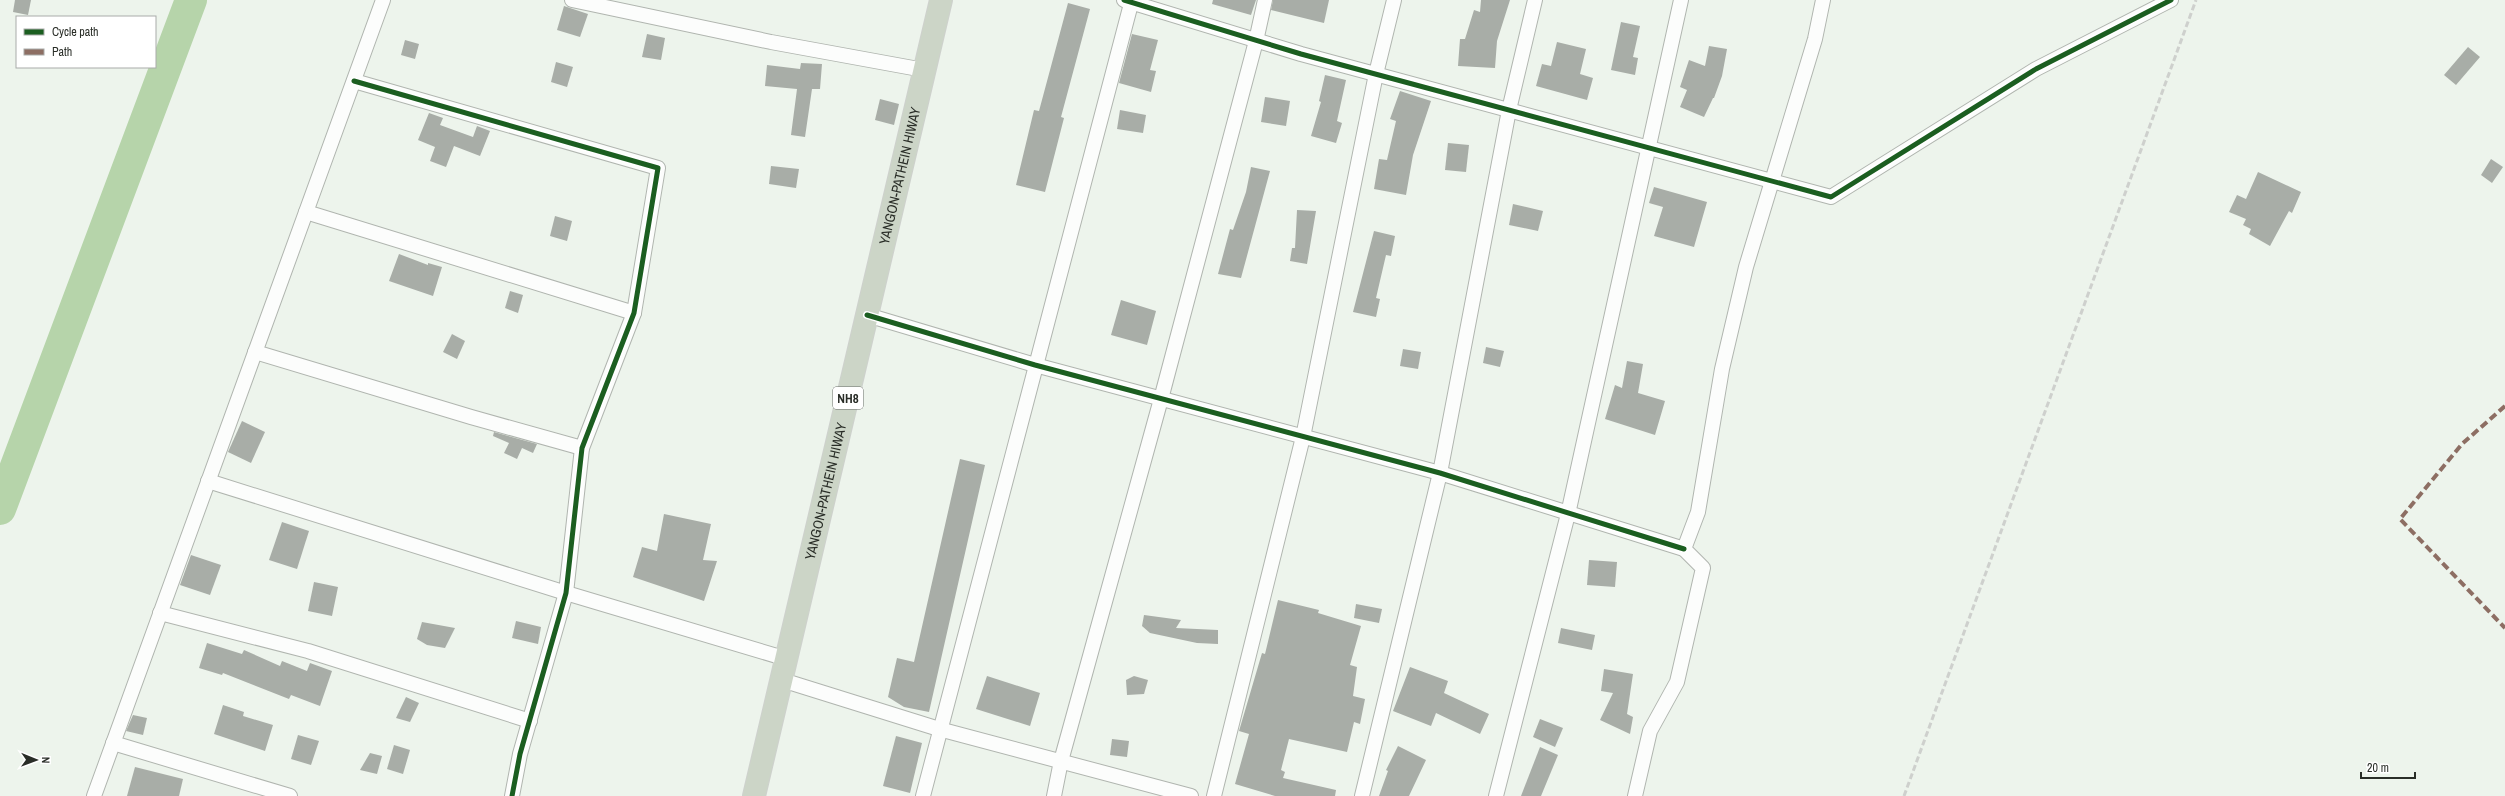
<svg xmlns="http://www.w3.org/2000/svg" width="2505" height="796" font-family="'Archivo Narrow',sans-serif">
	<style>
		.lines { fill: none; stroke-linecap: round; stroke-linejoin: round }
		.river { stroke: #b6d4aa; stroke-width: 32 }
		.building { fill: #a8ada7 }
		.street-casing { stroke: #b0b5af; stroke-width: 16 }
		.highway-casing { stroke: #ced1cd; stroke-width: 24 }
		.street { stroke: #fcfdfc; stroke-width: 14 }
		.highway { stroke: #ccd5c7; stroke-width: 22 }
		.rail { stroke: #ced0cd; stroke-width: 3; stroke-dasharray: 6 3; stroke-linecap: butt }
		.quiet { stroke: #8d6e63; stroke-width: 4; stroke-dasharray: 8 4; stroke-linecap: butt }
		.cycleway-casing { stroke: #fff; stroke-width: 8 }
		.cycleway { stroke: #1b5e20; stroke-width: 5 }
		.labels { text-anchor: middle; stroke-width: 3; stroke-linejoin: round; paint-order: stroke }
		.shield { fill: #fff; stroke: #696c68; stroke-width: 1 }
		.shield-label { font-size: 13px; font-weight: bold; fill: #292d27 }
		.street-label { font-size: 14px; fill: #292d27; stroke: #fff }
	</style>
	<rect width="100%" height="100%" fill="#edf4ec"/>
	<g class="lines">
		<path class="river" d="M0,509L191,0"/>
	</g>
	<g class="building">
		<path d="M15,0H31L28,15L13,12Z"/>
		<path d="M1213,0H1256L1251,15L1212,4Z"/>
		<path d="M1273,0H1329L1324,23L1271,10Z"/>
		<path d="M1481,0H1510L1497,41L1495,68L1458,66L1460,39H1465L1474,10L1480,12Z"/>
		<path d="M1068,3L1090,9L1061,117L1064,118L1045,192L1016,185L1034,110L1039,111Z"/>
		<path d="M564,6L588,14L580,37L557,30Z"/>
		<path d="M1621,22L1640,26L1633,57L1638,58L1635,75L1611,70Z"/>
		<path d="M647,34L665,38L661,60L642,57Z"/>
		<path d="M1132,34L1158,40L1150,70L1156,71L1151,92L1119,83Z"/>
		<path d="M405,40L419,44L415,59L401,55Z"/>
		<path d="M1557,42L1586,49L1580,74L1593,78L1587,100L1536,86L1542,64L1551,66Z"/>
		<path d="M1709,46L1727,49L1722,76L1714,98H1713L1704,117L1680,107L1687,90L1680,87L1689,60L1705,66Z"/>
		<path d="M2468,47L2480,57L2456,85L2444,75Z"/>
		<path d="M556,62L573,67L567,87L551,82Z"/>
		<path d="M801,63L822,64L820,89H812L805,137L791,135L797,89L765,86L767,65L800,69Z"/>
		<path d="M1325,75L1346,80L1337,121L1342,123L1336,143L1311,136L1321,102L1319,101Z"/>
		<path d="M1400,91L1431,101L1413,155L1406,195L1374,189L1379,159L1387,160L1396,121L1390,119Z"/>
		<path d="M1265,97L1290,101L1286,126L1261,122Z"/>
		<path d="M880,99L899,104L894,125L875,120Z"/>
		<path d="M1120,110L1146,115L1143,133L1117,129Z"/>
		<path d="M429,113L443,118L440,125L473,137L477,126L490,131L480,156L454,146L446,167L430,161L435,147L418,140Z"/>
		<path d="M1448,143L1469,145L1466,172L1445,170Z"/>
		<path d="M2491,159L2503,167L2492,183L2481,175Z"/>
		<path d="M771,166L799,169L796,188L769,184Z"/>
		<path d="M1251,167L1270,171L1241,278L1218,274L1230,229L1233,230L1246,192Z"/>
		<path d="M2258,172L2301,192L2292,213L2289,211L2270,246L2249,234L2251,229L2243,225L2246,219L2229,212L2237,195L2246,199Z"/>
		<path d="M1654,187L1707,202L1694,247L1654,236L1663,207L1649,203Z"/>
		<path d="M1513,204L1543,211L1538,231L1509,225Z"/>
		<path d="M1297,210L1316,211L1307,264L1290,261L1292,248H1295Z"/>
		<path d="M555,216L572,221L567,241L550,236Z"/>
		<path d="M1374,231L1395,236L1391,256L1386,255L1376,298L1380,299L1376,317L1353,312Z"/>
		<path d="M399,254L428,265V263L442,267L433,296L389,281Z"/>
		<path d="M510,291L523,295L518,313L505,308Z"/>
		<path d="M1121,300L1156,311L1147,345L1111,335Z"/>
		<path d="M452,334L465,341L457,359L443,352Z"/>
		<path d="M1486,347L1504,351L1500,367L1483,363Z"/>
		<path d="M1403,349L1421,352L1418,369L1400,366Z"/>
		<path d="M1627,361L1643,364L1638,393L1665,401L1655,435L1605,419L1615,385L1622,388Z"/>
		<path d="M242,421L265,432L251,463L228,452Z"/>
		<path d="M494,432L537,444L533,453L522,448L517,459L504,453L509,443L493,436Z"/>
		<path d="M960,459L985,465L929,712L904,707L888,697L897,658L914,662Z"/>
		<path d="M664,514L711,524L703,560L717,561L704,601L633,577L642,547L657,551Z"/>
		<path d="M282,522L309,531L297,569L269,560Z"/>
		<path d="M191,555L221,565L210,595L180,585Z"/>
		<path d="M1589,560L1617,562L1615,587L1587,585Z"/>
		<path d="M314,582L338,587L332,616L308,611Z"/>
		<path d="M1278,600L1319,610L1318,613L1361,626L1350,665L1357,667L1353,696L1365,699L1360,724L1354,722L1347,752L1289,739L1281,770L1285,772L1283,778L1336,790L1335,796H1275L1235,784L1249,734L1239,731L1262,653L1265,654Z"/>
		<path d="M1356,604L1382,609L1379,623L1354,618Z"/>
		<path d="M1144,615L1181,620L1176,628L1218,630V644L1197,643L1150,633L1142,626Z"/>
		<path d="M516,621L541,627L538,644L512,638Z"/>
		<path d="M422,622L455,628L445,648L427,645L417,639Z"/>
		<path d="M1561,628L1595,635L1592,650L1558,643Z"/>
		<path d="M207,643L242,654L244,650L280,666L282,661L307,671L310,663L332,671L320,706L291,695L289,699L223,673L222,675L199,668Z"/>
		<path d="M1410,667L1448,681L1444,693L1489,714L1480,734L1436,713L1431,726L1393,711Z"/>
		<path d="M1604,669L1633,674L1627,714L1633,717L1630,734L1600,720L1613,693L1601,691Z"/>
		<path d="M987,676L1040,693L1030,726L976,709Z"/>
		<path d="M1134,676L1148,680L1144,694L1127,695L1126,680Z"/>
		<path d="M406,697L419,703L410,722L396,718Z"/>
		<path d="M223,705L244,712L243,716L273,725L265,751L214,734Z"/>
		<path d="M133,715L147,718L143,735L126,731Z"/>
		<path d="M1540,719L1563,728L1555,747L1533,737Z"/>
		<path d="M298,735L319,741L311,765L291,759Z"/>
		<path d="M896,736L922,743L910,793L883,786Z"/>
		<path d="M1112,739L1129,741L1127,757L1110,755Z"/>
		<path d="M394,745L410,750L403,774L387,769Z"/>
		<path d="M1398,746L1426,760L1409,796H1379L1388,771L1386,770Z"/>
		<path d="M1540,747L1558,755L1541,796H1521Z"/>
		<path d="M370,753L382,756L377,774L360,770Z"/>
		<path d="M135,767L183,779L179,796H127Z"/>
	</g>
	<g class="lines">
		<defs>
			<g id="street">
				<path d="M572,0L771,42L924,70"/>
				<path d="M1124,0L1301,54L1831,197L2036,69L2171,0"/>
				<path d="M354,81L658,168L634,313L582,448L566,593L520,754L512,796"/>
				<path d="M306,212L634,313"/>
				<path d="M867,315L1035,365L1440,473L1684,549"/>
				<path d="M255,352L471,417L582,448"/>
				<path d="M208,481L566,593L787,659"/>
				<path d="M160,613L308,651L530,721"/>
				<path d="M782,680L939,729L1191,796"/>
				<path d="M113,743L290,796"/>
				<path d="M94,796L383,0"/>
				<path d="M923,796L1132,0"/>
				<path d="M1054,796L1061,761L1161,399L1256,41L1265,0"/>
				<path d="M1214,796L1303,437L1376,74L1394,0"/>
				<path d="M1362,796L1440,473L1509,110L1535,0"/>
				<path d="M1496,796L1568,514L1681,0"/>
				<path d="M1635,796L1650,731L1677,682L1703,568L1684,549L1698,512L1722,369L1746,267L1815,39L1823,0"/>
			</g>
			<g id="highway">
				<path id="s1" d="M754,796L941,0"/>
			</g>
		</defs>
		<use href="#street" class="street-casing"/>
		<use href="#highway" class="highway-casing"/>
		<use href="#street" class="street"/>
		<use href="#highway" class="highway"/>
		<path class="rail" d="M1904,796L2196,0"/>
		<path class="quiet" d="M2505,406L2462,444L2400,519L2505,628"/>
		<defs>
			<g id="cycleway">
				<path d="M1124,0L1301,54L1831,197L2036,69L2171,0"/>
				<path d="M354,81L658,168L634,313L582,448L566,593L520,754L512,796"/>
				<path d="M867,315L1035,365L1440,473L1684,549"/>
			</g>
		</defs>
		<use href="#cycleway" class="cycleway-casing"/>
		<use href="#cycleway" class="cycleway"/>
	</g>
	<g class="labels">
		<rect class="shield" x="833" y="387" width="30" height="22" rx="3"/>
		<g class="shield-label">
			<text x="848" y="403">NH8</text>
		</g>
		<g class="street-label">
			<text dy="5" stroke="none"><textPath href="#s1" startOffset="637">YANGON-PATHEIN HIWAY</textPath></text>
			<text dy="5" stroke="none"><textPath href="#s1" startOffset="313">YANGON-PATHEIN HIWAY</textPath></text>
		</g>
	</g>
	<rect x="16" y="16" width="140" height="52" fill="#ffffff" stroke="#a9aba9"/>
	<rect x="24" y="29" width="20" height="6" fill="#1b5e20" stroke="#a9aba9"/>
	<text x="52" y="36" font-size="12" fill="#292d27">Cycle path</text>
	<rect x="24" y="49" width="20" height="6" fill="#8d6e63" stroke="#a9aba9"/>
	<text x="52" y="56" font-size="12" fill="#292d27">Path</text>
	<g transform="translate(36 760) rotate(91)" stroke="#ffffff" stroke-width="3" paint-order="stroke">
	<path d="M0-3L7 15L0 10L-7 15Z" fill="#292d27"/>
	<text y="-6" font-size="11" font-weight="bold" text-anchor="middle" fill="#292d27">N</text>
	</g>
	<path d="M2361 772v6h54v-6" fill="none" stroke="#292d27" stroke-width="2"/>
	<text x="2367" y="772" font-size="12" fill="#292d27" stroke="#ffffff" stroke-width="3" paint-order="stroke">20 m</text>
</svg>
